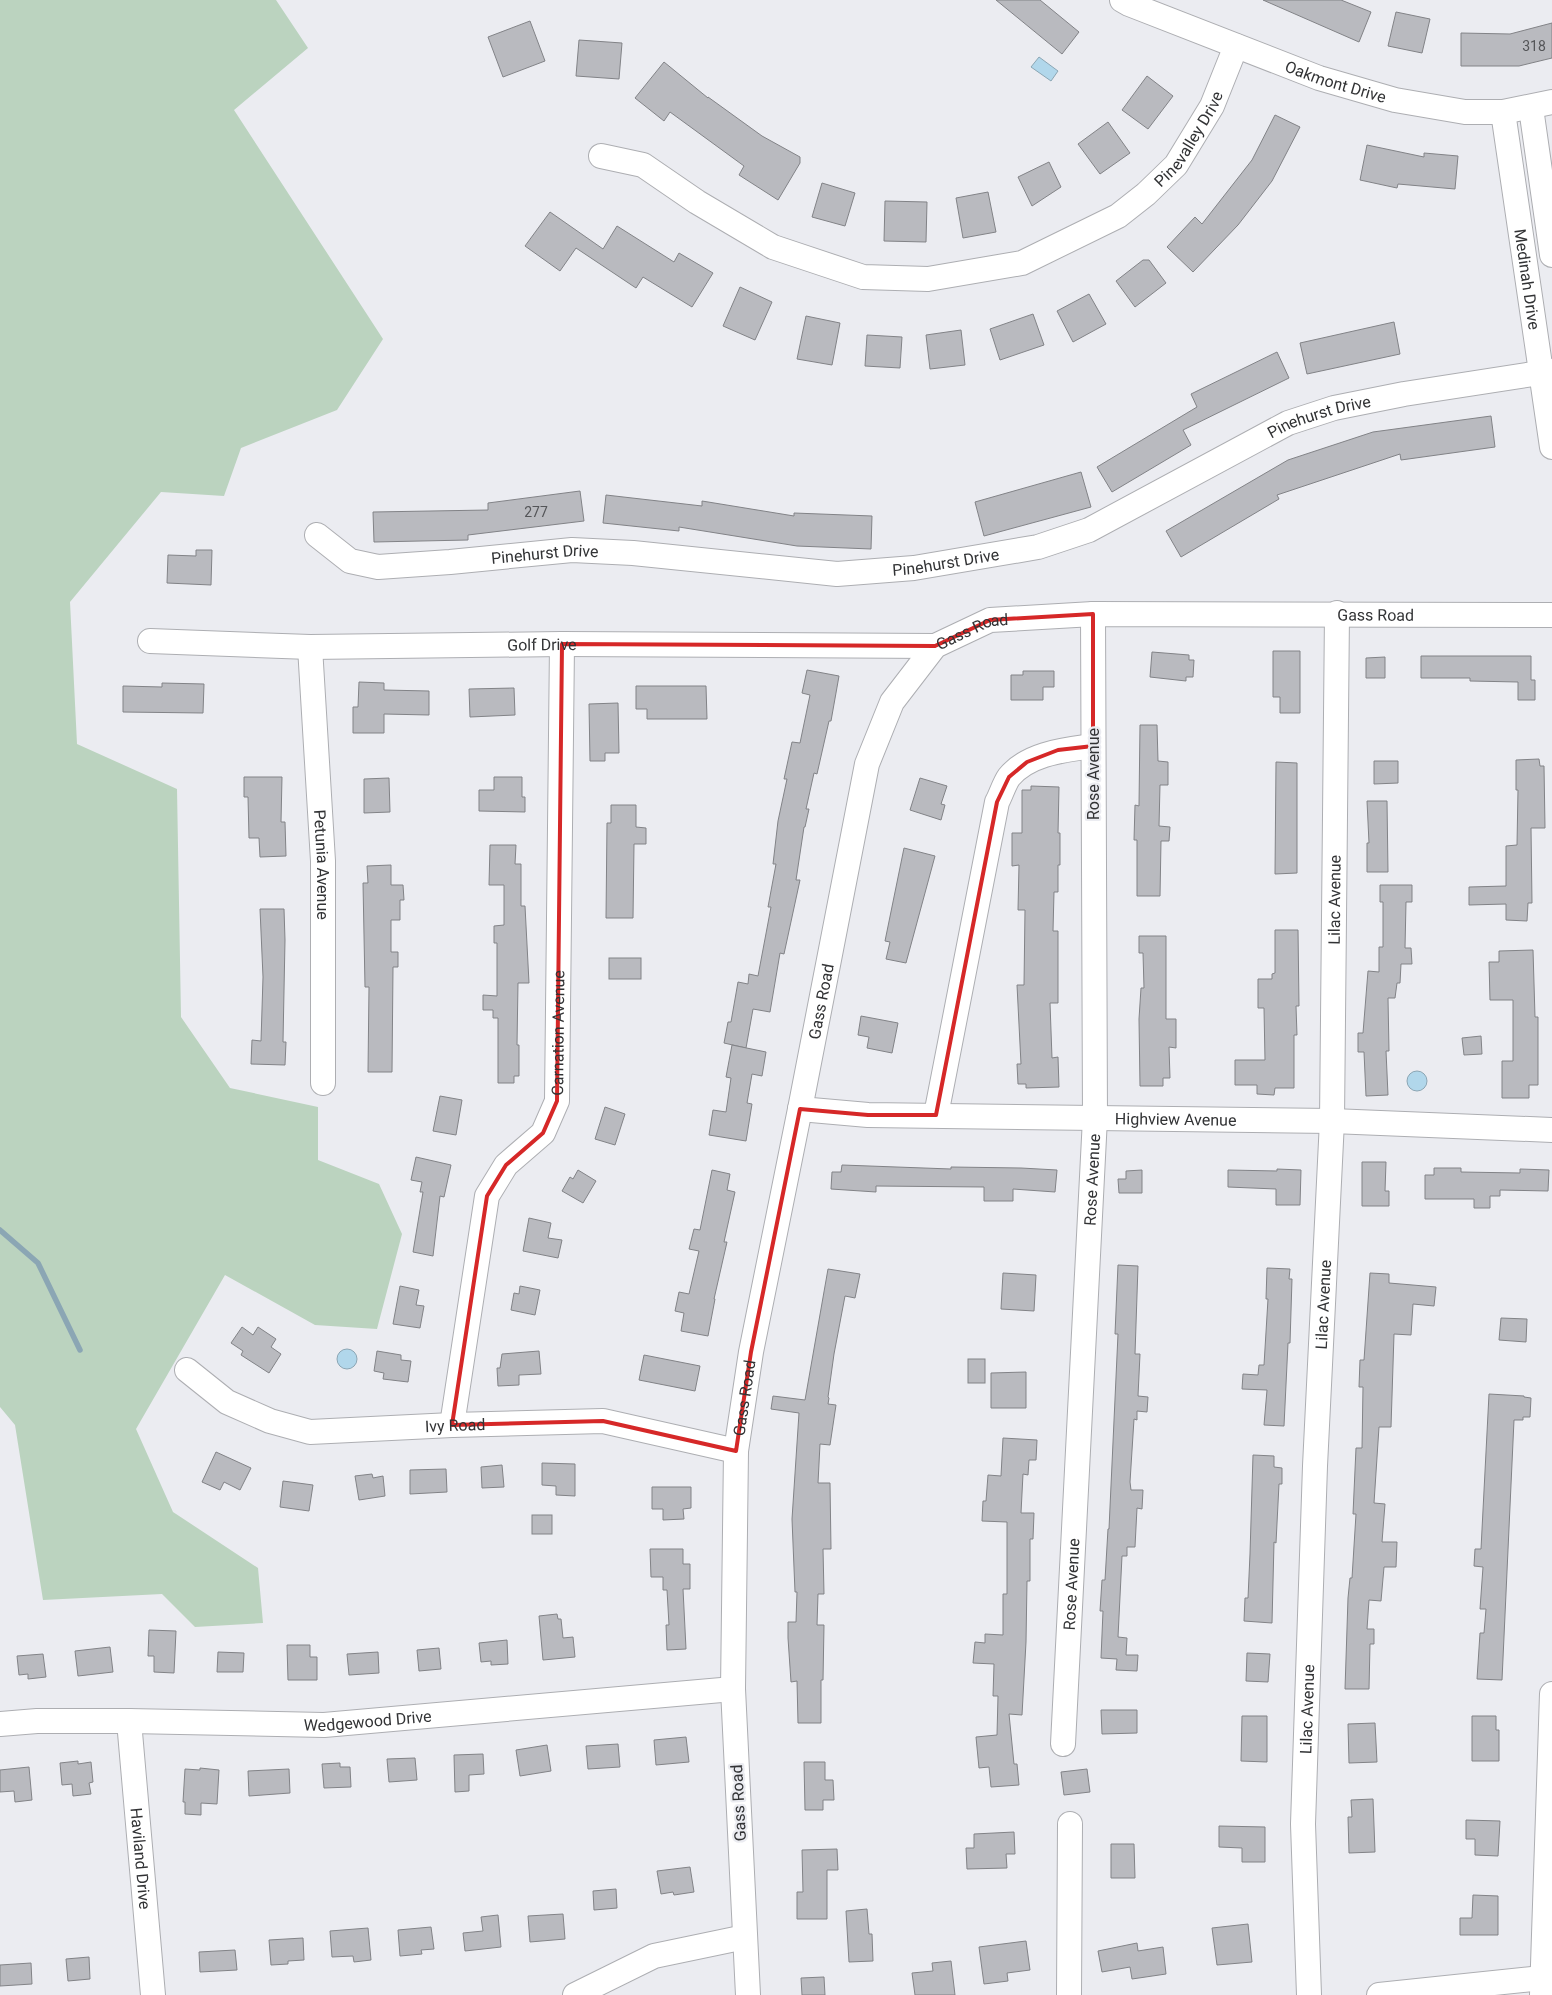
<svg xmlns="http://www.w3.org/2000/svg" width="1552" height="1995" font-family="Roboto,sans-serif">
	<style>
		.green { fill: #bbd3bf }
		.water { fill: #b1d7eb; stroke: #8ba6b4 }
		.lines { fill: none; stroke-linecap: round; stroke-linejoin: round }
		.stream { stroke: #8ba6b4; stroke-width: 5.5 }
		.building { fill: #b9babf; stroke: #828387 }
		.minor-casing { stroke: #adaeb2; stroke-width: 26 }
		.minor { stroke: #fff; stroke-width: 24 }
		.marked { fill: none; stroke: #d62828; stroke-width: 4; stroke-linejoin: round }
		.labels { text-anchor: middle; stroke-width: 4.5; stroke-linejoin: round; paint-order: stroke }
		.number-label { font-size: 14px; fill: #545558 }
		.street-label { font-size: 16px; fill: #323335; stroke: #ebecf1 }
	</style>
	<rect width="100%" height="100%" fill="#ebecf1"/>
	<path class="green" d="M0,0H276L308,48L234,110L383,339L337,410L241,448L224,496L161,492L70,602L77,744L177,789L181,1017L230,1088L318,1107V1160L379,1184L402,1234L377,1329L315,1325L225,1275L136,1429L173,1512L258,1568L263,1623L195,1627L162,1594L43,1600L15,1425L0,1407Z"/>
	<g class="water">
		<path d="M1039,57L1058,71L1051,81L1031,67Z"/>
		<circle cx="1417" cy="1081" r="10"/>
		<circle cx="347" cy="1359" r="10"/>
	</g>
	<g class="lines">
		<path class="stream" d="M0,1230L38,1263L80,1350"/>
	</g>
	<g class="building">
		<path d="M996,0H1040L1079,32L1062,54Z"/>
		<path d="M1263,0H1341L1371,12L1359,42Z"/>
		<path d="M1396,12L1430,19L1422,53L1388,46Z"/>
		<path d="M530,21L545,61L503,77L488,37Z"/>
		<path d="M1552,23V58L1519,66H1461V33L1510,34Z"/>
		<path d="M579,40L622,43L619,79L576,76Z"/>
		<path d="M664,62L708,98V97L762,136L800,157V163L778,200L739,175L744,166L670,112L664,121L635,98Z"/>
		<path d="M1147,76L1173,96L1148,129L1122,110Z"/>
		<path d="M1275,115L1300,127L1272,181L1238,225L1193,272L1167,247L1195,217L1202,224L1252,160Z"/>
		<path d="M1108,122L1130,153L1100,174L1078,144Z"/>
		<path d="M1367,145L1424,157V153L1458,156L1455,189L1398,184L1397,188L1360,180Z"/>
		<path d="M1049,162L1061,187L1032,206L1018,177Z"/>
		<path d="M822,183L855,193L845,226L812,217Z"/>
		<path d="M988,192L996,232L963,238L956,198Z"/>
		<path d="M885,201L927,202L926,242L884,241Z"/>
		<path d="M550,212L603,249L617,226L674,262L679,253L713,273L692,307L643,277L636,288L576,248L560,271L525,246Z"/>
		<path d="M1143,260H1149L1166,283L1135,307L1116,281Z"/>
		<path d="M740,287L772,302L755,340L723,326Z"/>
		<path d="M1089,294L1106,324L1073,342L1057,311Z"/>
		<path d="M1033,314L1044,345L1000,360L990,329Z"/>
		<path d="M806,316L840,323L832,365L797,359Z"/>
		<path d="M1394,322L1400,354L1307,374L1300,343Z"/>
		<path d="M961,330L965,365L930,369L926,335Z"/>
		<path d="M867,335L902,337L900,368L865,366Z"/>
		<path d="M1277,352L1289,378L1183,430L1191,445L1112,492L1097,467L1197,407L1191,394Z"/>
		<path d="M1491,416L1495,447L1401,460L1400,454L1277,495L1279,499L1181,557L1166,531L1288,460L1373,432Z"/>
		<path d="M1081,472L1091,507L984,536L975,502Z"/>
		<path d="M580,491L584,521L468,535V540L374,542L373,512L488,510V503Z"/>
		<path d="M606,495L702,506V501L794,516V513L872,516L871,549L797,546L679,527V531L603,523Z"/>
		<path d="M196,550H212L211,585L167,583L168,555L196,556Z"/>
		<path d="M1273,651H1300V713H1280V697H1273Z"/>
		<path d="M1152,652L1189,655V660H1194L1193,677H1186V681L1150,677Z"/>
		<path d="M1421,656H1531V680H1535V700H1518V682L1470,681V678H1421Z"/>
		<path d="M1385,657V678H1366V658Z"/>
		<path d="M807,670L839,676L831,721H829L817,774L814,773L806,809H809L805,827H804L796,880H800L784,954L780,953L770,1012L753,1009L746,1048L724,1043L728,1022H731L738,982L748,984L749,974L758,976L771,907H768L776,864H773L778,821L787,779H784L792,742L800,743L810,695L802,693Z"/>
		<path d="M1023,671H1054V687H1043V700H1011V675H1023Z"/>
		<path d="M359,682L384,683V690L429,691V715L384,714V733H353V707H358Z"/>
		<path d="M162,683L204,684L203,713L123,712V686L162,687Z"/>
		<path d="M636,686H706L707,719H647V709H636Z"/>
		<path d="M514,688L515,715L470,717L469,689Z"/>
		<path d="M618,703L619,753H605V761H590L589,704Z"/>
		<path d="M1140,725H1157L1158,761L1168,762V785H1160L1159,826L1170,827L1169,841H1161L1160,896H1137V840H1134L1135,805L1139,806Z"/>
		<path d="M1539,759L1540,766H1544L1545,828H1531L1532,903H1528L1527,921L1506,920V904L1469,905V887L1506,886V846L1517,845L1518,790H1516V760Z"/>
		<path d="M1374,761H1398V783L1374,784Z"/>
		<path d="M1276,762L1297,763V873L1275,874Z"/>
		<path d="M244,777H282L281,822H285L286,856L260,857L259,838H249L248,797H244Z"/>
		<path d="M494,777H522V797H525V812L479,811V790H494Z"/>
		<path d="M389,778L390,812L364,813V779Z"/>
		<path d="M920,778L947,786L941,804L945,805L941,820L910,810Z"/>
		<path d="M1031,786L1059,787L1058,833H1060V865H1058V892H1054L1053,931H1058V1003H1050L1052,1058L1058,1057L1059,1087L1026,1088V1084H1018L1017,1064H1021L1017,985H1024L1025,910H1018L1019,865L1012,866V833H1022V790H1031Z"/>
		<path d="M1367,801H1387L1388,872H1367V843H1369Z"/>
		<path d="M611,805H636V827L646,828V844H634L633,918H606L607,823H611Z"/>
		<path d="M490,845H516L515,864H521V906H525L529,983H518L517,1045H519V1076H514V1083H498V1018H493V1010H483V995L497,996V943H494V926L504,925V885H489Z"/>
		<path d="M904,848L935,856L906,963L886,959L890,942L885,941Z"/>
		<path d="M391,865V885H403L404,900H400V920H391V952H398V967H393L392,1072H368L369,987H365L363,883H368L367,866Z"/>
		<path d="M1380,885H1412V902H1406L1405,948H1411L1412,964H1401L1400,983H1397L1395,998H1388L1389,1051H1386L1388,1095L1366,1096L1364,1052H1358V1033H1363L1368,971L1379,972V947H1383V902H1380Z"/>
		<path d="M260,909H284L285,940L283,1042H286L285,1065L251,1064L252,1040L261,1041L263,977Z"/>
		<path d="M1275,930H1298L1299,1006H1296L1297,1035H1294V1088H1275L1274,1095L1257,1094V1085H1235V1060H1265L1264,1008H1258V979H1272V974L1275,973Z"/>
		<path d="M1139,936H1166V1019H1176V1048L1169,1047L1170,1078H1163V1086H1140L1139,1019L1141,988H1144L1143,953H1139Z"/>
		<path d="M1533,950L1535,1017H1538V1085H1529V1098H1502V1061H1513V1000H1490L1489,962H1499V951Z"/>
		<rect x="609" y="958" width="32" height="21"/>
		<path d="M861,1016L898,1023L892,1053L867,1048L869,1037L858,1035Z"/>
		<path d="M1481,1036L1482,1054L1464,1055L1462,1038Z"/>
		<path d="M732,1045L766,1052L762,1076L752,1074L747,1103L752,1104L746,1141L709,1135L713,1110L726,1112L731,1078L726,1077Z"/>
		<path d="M440,1096L462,1100L456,1135L433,1131Z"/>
		<path d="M605,1107L625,1114L615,1145L595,1139Z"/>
		<path d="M416,1157L451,1165L444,1197L440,1196L433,1256L413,1252L423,1192H420L422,1182L411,1180Z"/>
		<path d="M1362,1162H1386L1385,1191H1389V1206H1362Z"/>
		<path d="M842,1165L951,1169V1167L1021,1168L1057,1170L1055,1192L1013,1189V1201H984V1187L876,1186V1192L831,1189L832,1172H841Z"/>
		<path d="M1434,1168H1461V1172L1520,1173V1169L1549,1170L1548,1191L1500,1190V1196H1490V1208H1474V1199H1425V1175H1434Z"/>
		<path d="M1277,1169L1301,1170L1300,1205H1276V1189L1228,1187V1170L1277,1171Z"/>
		<path d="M578,1170L596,1181L583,1203L562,1191L570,1177L573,1179Z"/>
		<path d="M712,1170L730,1174L727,1190L735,1192L724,1242H727L714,1299H715L708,1336L681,1331L684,1313L675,1311L679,1292L689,1294L699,1251L689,1249L694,1229L700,1230Z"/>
		<path d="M1142,1170V1193H1119L1118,1179H1126V1171Z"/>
		<path d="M529,1218L551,1223L548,1238L562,1240L558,1258L523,1251Z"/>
		<path d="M1118,1265L1138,1266L1135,1354H1140L1138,1396L1148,1397L1147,1412L1137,1411V1420L1134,1419L1130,1482L1131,1490H1143L1142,1509L1137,1508L1135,1547H1127V1556H1122L1118,1637L1127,1638L1126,1655H1138L1137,1671L1116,1670L1117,1659L1101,1658L1103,1611H1100L1102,1580H1105L1108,1529H1109L1118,1334H1115Z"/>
		<path d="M1267,1268L1290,1269L1289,1279H1292L1290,1343H1288L1284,1426L1264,1425L1267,1390L1242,1389L1243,1374L1258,1375L1259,1365H1264L1268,1299H1266Z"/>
		<path d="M828,1269L860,1274L855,1298L845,1296L834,1354L828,1397L829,1398L828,1404L836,1405L830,1445L820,1444L818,1483H830L831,1549H823L824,1594H818L817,1625H824L823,1680H821V1723H798L797,1681L791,1682L788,1638V1622H796L797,1592H795L792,1519L799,1413L771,1409L773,1396L805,1400Z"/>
		<path d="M1003,1273L1036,1275L1034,1311L1001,1309Z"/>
		<path d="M1370,1273L1389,1274V1283L1436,1287L1434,1306L1413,1304L1411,1335L1394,1334L1391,1427H1379L1374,1503L1385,1504L1382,1542H1397L1396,1567H1384L1381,1601L1369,1600L1367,1629H1374V1644H1370L1369,1689H1345L1348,1598L1350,1578H1352L1356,1514H1353L1356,1448H1362L1363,1387H1359L1360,1360H1364Z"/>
		<path d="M400,1286L419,1290L416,1305L424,1306L420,1328L393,1324Z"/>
		<path d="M520,1286L540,1290L535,1315L511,1310L514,1293L519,1294Z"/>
		<path d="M1501,1318L1527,1319L1526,1342L1499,1340Z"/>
		<path d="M242,1327L253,1335L258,1327L276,1339L271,1347L281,1354L269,1373L241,1355L243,1351L231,1343Z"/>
		<path d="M377,1351L401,1355V1360L411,1361L408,1382L383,1379L384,1373L374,1371Z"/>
		<path d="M539,1351L541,1374L519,1375V1385L498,1386L497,1368H500L502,1354Z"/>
		<path d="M644,1355L700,1366L695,1391L639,1380Z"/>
		<rect x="968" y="1359" width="17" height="24"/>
		<path d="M1026,1372V1408H991V1373Z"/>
		<path d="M1489,1394L1524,1396V1397L1531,1398L1530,1417H1523V1420H1514L1502,1680L1477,1679L1480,1633H1484L1486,1609H1480L1483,1567L1474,1566L1475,1549H1481Z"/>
		<path d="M1003,1438L1037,1440L1036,1460H1029L1028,1475L1023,1474L1021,1513H1034L1033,1539H1030V1581H1027L1026,1642L1022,1715L1009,1714L1014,1764H1017L1019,1785L991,1787L989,1767L979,1768L976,1737L997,1735L998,1696H993L994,1664L973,1663L975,1642L985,1643V1634L1003,1635V1594H1007V1522L982,1521L983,1501H986L988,1475L1001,1476Z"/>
		<path d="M216,1452L251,1468L240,1490L224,1482L220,1490L202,1482Z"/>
		<path d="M1253,1455L1274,1456V1467L1282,1468V1484H1279L1276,1543L1274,1542L1272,1623L1244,1621L1245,1598H1248L1250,1554Z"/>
		<path d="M542,1463L575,1464V1496L556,1495V1486L542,1485Z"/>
		<path d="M502,1465L504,1487L482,1488L481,1467Z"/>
		<path d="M446,1469L447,1492L410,1494V1470Z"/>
		<path d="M372,1474L373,1478L383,1476L385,1496L359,1500L355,1476Z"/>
		<path d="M283,1481L313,1485L309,1511L280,1507Z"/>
		<path d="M652,1487H691V1508L683,1509L684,1519L663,1520V1509H652Z"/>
		<rect x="532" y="1515" width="20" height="19"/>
		<path d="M650,1549H683V1564H690V1589H683L686,1649L667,1650L666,1625H669L667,1590H663V1577H651Z"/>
		<path d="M557,1614L558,1619H561L563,1638L573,1637L575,1657L543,1660L539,1616Z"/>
		<path d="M149,1630L176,1631L174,1673L154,1672V1656H148Z"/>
		<path d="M507,1640L508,1664L491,1665V1661L481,1662L479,1643Z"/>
		<path d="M287,1645H310V1657H317V1680H288Z"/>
		<path d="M110,1647L113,1672L78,1676L75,1651Z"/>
		<path d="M439,1648L441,1669L419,1671L417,1650Z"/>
		<path d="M218,1652L244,1653L243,1672H217Z"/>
		<path d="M378,1652L379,1673L349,1675L347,1654Z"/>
		<path d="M1247,1653L1270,1654L1268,1682L1246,1681Z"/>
		<path d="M43,1654L46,1677L28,1679V1674L19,1675L17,1656Z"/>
		<path d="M1101,1710H1137V1733L1102,1734Z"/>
		<path d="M1242,1716H1267V1762L1241,1761Z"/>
		<path d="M1472,1716H1496V1730H1499V1761H1472Z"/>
		<path d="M1375,1723L1377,1762L1349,1763L1348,1724Z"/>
		<path d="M686,1737L689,1762L656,1765L654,1740Z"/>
		<path d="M618,1744L620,1767L588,1769L586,1746Z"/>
		<path d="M547,1745L551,1771L520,1776L516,1750Z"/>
		<path d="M483,1754L484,1774L469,1775V1791L455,1792L454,1755Z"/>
		<path d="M415,1758L417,1780L389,1782L387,1759Z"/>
		<path d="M78,1761V1764L91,1762L93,1782L89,1783L91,1794L73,1796L72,1784L62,1785L60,1763Z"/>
		<path d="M804,1762H825V1780H833L834,1800H823V1810H805Z"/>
		<path d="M340,1763V1767H350L351,1787L324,1788L322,1764Z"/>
		<path d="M29,1767L32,1800L15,1802L14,1791L0,1792V1770Z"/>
		<path d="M200,1768L219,1770L217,1804L201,1803V1815L185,1814V1802H183L185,1769L200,1770Z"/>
		<path d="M289,1769L290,1793L249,1796L248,1771Z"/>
		<path d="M1087,1769L1090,1792L1064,1795L1061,1772Z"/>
		<path d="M1373,1799L1375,1852L1349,1853L1348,1817H1352L1351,1800Z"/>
		<path d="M1466,1820L1500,1821L1498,1856L1475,1855V1839H1466Z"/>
		<path d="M1219,1826L1265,1827V1862H1242V1848L1219,1847Z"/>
		<path d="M1014,1832L1015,1854H1006L1007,1868L967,1869L966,1848H974V1834Z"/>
		<path d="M1111,1844H1134L1135,1878H1111Z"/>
		<path d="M837,1849L838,1870H827V1919H797V1892H803L802,1850Z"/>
		<path d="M690,1867L694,1892L674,1895L673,1892L661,1894L657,1871Z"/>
		<path d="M616,1889L617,1908L594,1910L593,1891Z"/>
		<path d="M1473,1895L1498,1896V1935H1460V1918H1472Z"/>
		<path d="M867,1909L869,1934H872L873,1961L849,1962L846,1911Z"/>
		<path d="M563,1914L565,1939L530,1942L528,1916Z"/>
		<path d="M498,1915L501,1947L465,1951L463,1933L483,1931L481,1917Z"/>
		<path d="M1248,1924L1252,1962L1217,1965L1212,1928Z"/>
		<path d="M431,1927L434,1949L421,1950L422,1954L400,1956L398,1930Z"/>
		<path d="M368,1928L371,1960L354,1962L353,1956L332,1957L330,1931Z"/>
		<path d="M303,1938L304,1960L288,1961V1964L271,1965L269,1940Z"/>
		<path d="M1026,1941L1030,1970L1007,1973L1008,1981L984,1984L979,1947Z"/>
		<path d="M1137,1943L1138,1951L1163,1947L1166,1974L1132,1979L1130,1967L1102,1972L1098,1951Z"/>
		<path d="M235,1950L237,1970L200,1972L199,1952Z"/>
		<path d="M89,1957L90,1979L68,1981L66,1959Z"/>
		<path d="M951,1961L955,1995H915L912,1973L933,1971L932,1963Z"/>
		<path d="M31,1963L32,1984L0,1986V1965Z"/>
		<path d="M824,1977L825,1995H802L801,1978Z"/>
	</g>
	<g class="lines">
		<defs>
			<g id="minor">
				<path id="s1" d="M1122,0L1129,4L1319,78L1395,100L1465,112H1503L1552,102"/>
				<path d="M1531,108L1552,255"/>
				<path id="s2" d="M1503,112L1552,447"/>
				<path id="s3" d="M601,156L643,165L697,202L773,247L863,277L928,279L1022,263L1118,216L1146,194L1176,165L1212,106L1236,46"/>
				<path id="s4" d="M317,535L350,561L378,567L450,562L572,550L633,553L837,574L914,568L1038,547L1089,530L1288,423L1334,408L1404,394L1552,371"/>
				<path id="s5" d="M150,641L310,647L562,644L935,646"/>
				<path id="s6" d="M310,647L323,861V1083"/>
				<path id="s7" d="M800,1109L868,1115L1332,1121L1552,1130"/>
				<path d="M936,1115L997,802C1001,795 1004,784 1009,777C1029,753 1065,750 1093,746"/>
				<path id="s8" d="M187,1370L227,1402L270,1421L310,1432L452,1425L603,1421L736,1451"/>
				<path id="s9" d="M452,1425L487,1196L506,1165L543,1133L557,1101L562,644"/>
				<path id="s10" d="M129,1721L153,1995"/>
				<path id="s11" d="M0,1724L37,1721H129L324,1725L733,1689"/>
				<path id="s12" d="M1063,1744L1095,1118L1093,614"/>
				<path d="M575,1995L654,1956L745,1937"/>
				<path id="s13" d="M748,1995L733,1689L736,1451L751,1352L800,1109L867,764L892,702L935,646L990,620L1093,614L1552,615"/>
				<path d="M1069,1995L1070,1824"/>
				<path id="s14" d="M1309,1995L1303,1824L1315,1466L1332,1121L1337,613"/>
				<path d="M1379,1995L1542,1978"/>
				<path d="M1542,1995L1552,1694"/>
			</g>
		</defs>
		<use href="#minor" class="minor-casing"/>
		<use href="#minor" class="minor"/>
	</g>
	<path class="marked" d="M1093,614V746L1058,750L1027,762L1009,777L997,802L936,1115H868L800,1109L751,1352L736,1451L603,1421L452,1425L487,1196L506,1165L543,1133L557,1101L562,644L935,646L990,620Z"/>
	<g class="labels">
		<g class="number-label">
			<text x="1534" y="51">318</text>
			<text x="536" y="517">277</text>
		</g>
		<g class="street-label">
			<text dy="6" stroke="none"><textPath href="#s1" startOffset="229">Oakmont Drive</textPath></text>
			<text dy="6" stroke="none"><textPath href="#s3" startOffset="665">Pinevalley Drive</textPath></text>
			<text dy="6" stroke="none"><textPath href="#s2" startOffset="169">Medinah Drive</textPath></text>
			<text dy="6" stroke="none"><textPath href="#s4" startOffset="1046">Pinehurst Drive</textPath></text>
			<text dy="6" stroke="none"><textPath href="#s4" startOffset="238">Pinehurst Drive</textPath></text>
			<text dy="6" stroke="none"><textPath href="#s4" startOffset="641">Pinehurst Drive</textPath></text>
			<text dy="6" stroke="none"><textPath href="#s13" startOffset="1828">Gass Road</textPath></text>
			<text dy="6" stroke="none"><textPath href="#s13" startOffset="1422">Gass Road</textPath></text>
			<text dy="6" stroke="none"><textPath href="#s5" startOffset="392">Golf Drive</textPath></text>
			<text transform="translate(1093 774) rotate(-90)" y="6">Rose Avenue</text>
			<text dy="6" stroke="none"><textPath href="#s6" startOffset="218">Petunia Avenue</textPath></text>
			<text dy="6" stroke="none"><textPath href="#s14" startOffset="1096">Lilac Avenue</textPath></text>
			<text dy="6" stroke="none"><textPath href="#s13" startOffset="1002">Gass Road</textPath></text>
			<text dy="6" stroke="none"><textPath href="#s9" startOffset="420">Carnation Avenue</textPath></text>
			<text dy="6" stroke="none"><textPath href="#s7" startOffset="376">Highview Avenue</textPath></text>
			<text dy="6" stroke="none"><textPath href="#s12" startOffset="565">Rose Avenue</textPath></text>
			<text dy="6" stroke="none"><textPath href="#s14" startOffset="691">Lilac Avenue</textPath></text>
			<text dy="6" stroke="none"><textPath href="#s13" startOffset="598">Gass Road</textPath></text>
			<text dy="6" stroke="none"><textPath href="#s8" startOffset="285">Ivy Road</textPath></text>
			<text dy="6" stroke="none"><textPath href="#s12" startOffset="160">Rose Avenue</textPath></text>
			<text dy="6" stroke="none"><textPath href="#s14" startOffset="286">Lilac Avenue</textPath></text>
			<text dy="6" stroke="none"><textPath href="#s11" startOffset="368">Wedgewood Drive</textPath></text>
			<text transform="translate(738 1803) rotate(-93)" y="6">Gass Road</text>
			<text dy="6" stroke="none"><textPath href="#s10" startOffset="138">Haviland Drive</textPath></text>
		</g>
	</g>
</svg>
